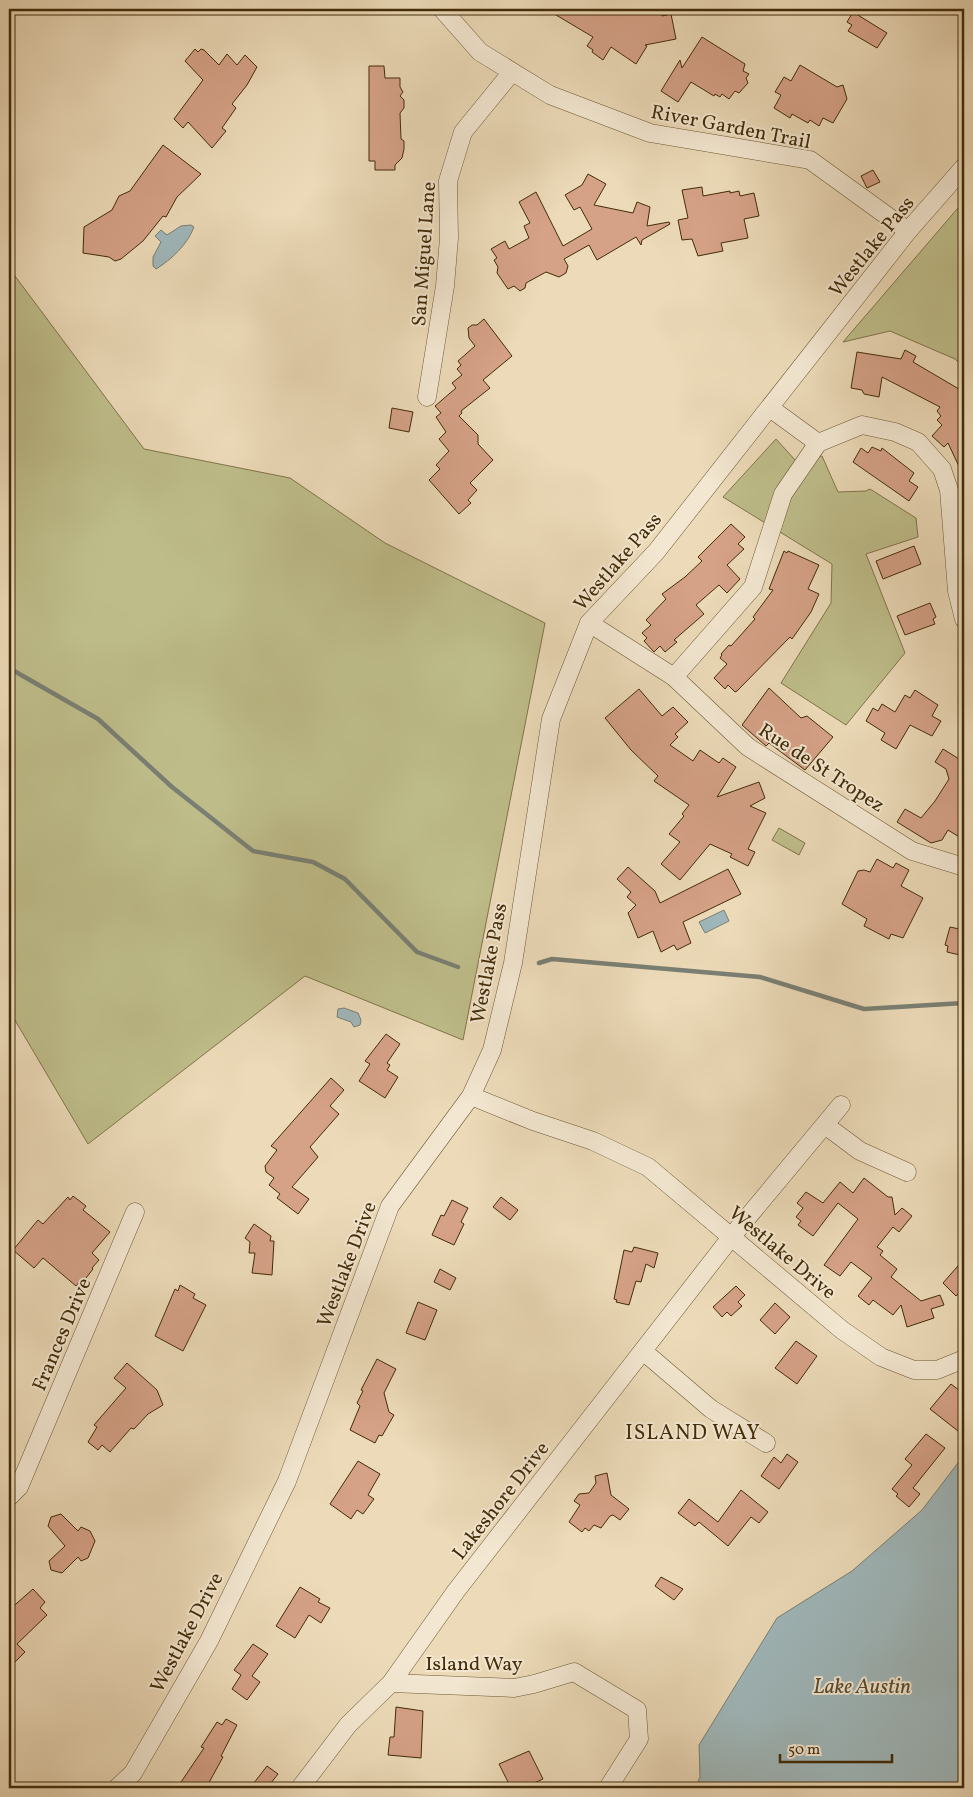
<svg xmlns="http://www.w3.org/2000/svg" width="973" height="1797" font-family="Vollkorn,serif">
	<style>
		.green { fill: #bebd8a; stroke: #807449 }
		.water { fill: #9fb7ba; stroke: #7a7f73 }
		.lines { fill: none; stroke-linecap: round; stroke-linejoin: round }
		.stream { stroke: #7a7f73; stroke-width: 4.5 }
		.building { fill: #d5a187; stroke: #432c08 }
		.minor-casing { stroke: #6d5834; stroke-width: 19 }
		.minor { stroke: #f3e7d1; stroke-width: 18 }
		.labels { text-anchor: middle; stroke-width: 4; stroke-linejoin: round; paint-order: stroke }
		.street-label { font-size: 20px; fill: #432c08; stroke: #f3e7d1 }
		.neighbourhood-label { font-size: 21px; letter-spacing: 1px; fill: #432c08; stroke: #f3e7d1 }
		.water-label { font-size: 21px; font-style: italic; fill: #5a4f34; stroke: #f3e7d1 }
	</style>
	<rect width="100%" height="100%" fill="#ecdab8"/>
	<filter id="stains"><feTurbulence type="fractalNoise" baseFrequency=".004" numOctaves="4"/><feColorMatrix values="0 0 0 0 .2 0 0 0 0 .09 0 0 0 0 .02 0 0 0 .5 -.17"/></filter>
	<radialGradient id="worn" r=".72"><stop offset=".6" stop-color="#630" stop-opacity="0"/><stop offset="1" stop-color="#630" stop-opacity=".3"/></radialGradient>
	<g class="green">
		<path d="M964,201V368L955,359L890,331L843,342Z"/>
		<path d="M9,268L144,449L290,478L385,543L545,623L463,1040L305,976L88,1144L9,1010Z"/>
		<path d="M776,439L796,461L822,456L838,492L866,491L870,489L916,518L918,537L866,554L905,653L846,725L781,683L831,603L832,564L723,497Z"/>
		<path d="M779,828L805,843L799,855L772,840Z"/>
	</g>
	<g class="water">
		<path d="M191,225L194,227C187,245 172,259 156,269L153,266V257L161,242L155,236L161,230L167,235L181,226Z"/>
		<path d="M724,910L729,921L705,933L699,922Z"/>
		<path d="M344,1008L358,1013L361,1020L360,1025L354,1027L351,1022L337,1017L338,1009Z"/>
		<path d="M964,1455V1788H695L700,1777L699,1745L777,1618L852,1571L922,1510Z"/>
	</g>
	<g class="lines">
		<g class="stream">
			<path d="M9,668L98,719L172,787L253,851L313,862L345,879L417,952L458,967"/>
			<path d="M539,963L552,959L760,977L864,1009L964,1003"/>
		</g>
	</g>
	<g class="building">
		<path d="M546,9H661L662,16L671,14L676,39L645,45L647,46L636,64L611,47L603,60L592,52L593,50L587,46L593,37Z"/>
		<path d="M853,12L887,33L877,48L848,31L852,25L847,22Z"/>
		<path d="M702,37L745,64L743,71L749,74L746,78L748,83L739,93L735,91L729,99L722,94L720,97L715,94L714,96L691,82L678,102L661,91L680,60L682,68Z"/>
		<path d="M195,49L198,52L201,49L204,50L219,65L227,54L237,65L245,55L257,67L247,85L232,104L236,108L222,128L226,131L212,148L188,122L183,128L174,119L203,80L185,61Z"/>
		<path d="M800,65L837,87L843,85L847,99L833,123L823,118L819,126L810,120L808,123L792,114L790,118L774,108L781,95L775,92L784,77L791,81Z"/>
		<path d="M369,66H384L385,78H400V87L403,92L400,96L404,100V108L400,113L401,139L404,141V149L402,158L395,165V170H375V161H369Z"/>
		<path d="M163,145L201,174L177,197L166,217L163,216L143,241L121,259L115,261L109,257L83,253L84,227L112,210L119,196L130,191Z"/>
		<path d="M873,170L880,182L867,188L861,176Z"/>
		<path d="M588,174L606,184L594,205L633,213L637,202L650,207L647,226L669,222L670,224L642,240L641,245L636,237L597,260L589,245L564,259L568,266L566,273L559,277L546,272L526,283L525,288L520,291L514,286L508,289L497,273L498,267L494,260L497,258L491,249L505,241L509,249L529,238L524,226L530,223L519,202L536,192L563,246L592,229L580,207L574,210L565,195L582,185Z"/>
		<path d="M702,187L703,196L730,191V193L739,191L740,196L754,193L759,216L744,219L748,238L721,243L723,251L698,256L692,239L682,240L678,220L688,218L682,190Z"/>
		<path d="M484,319L512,356L483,380L490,388L461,411L462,413L459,416L478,435V444L493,460L470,483L477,490L468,500L471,503L459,514L429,480L440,469L436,465L449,451L439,439L446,432L436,417L441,413L435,406L456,388L452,383L462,375L457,369L461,365L458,361L475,346L469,338L468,328L472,325H477Z"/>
		<path d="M905,350L916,356L913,362L964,392V477L948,443L944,447L932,436L942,425L937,420L941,416L937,411L940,407L882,377L879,397L864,394L862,390L851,388L857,352L901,359Z"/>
		<path d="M392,408L413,412L409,432L389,428Z"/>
		<path d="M872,447L881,451L882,448L914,473L909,481L918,487L909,501L853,462L861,448L868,453Z"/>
		<path d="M731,524L745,537L738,544L744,549L727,565L740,579L727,593L719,585L696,605L704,614L674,640L677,642L665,652L660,646L654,652L644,641L647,638L642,633L651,625L646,620L666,599L662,594L685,577L702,561L698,557Z"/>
		<path d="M914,546L921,564L883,579L876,561Z"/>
		<path d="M784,551L787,553L788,551L819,565L808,589L819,594L811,612L792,639L790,637L737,691L735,692L728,685L725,689L714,678L727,664L720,658L722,655L721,654L729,645L731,646L755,619L753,617L773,590L769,589Z"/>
		<path d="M930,603L936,617L933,619L935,624L905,635L897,616Z"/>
		<path d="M769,688L801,718L807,716L833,737L805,770L769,743L766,746L742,725Z"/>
		<path d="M639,689L662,716L673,707L688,722L675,734L678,737L670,745L693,761L700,750L719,763L723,758L736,767L717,797L759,782L765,798L750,806L766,813L748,849L755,852L748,866L730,857L732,854L710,844L680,880L661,864L680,842L669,834L684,816L682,814L689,805L654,781L658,776L631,750L605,718Z"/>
		<path d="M915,690L938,705L932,716L941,721L932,736L910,725L896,749L881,740L885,733L866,721L873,708L878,711L882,704L895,712L905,695L910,698Z"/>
		<path d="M943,749L964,762V840L948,830L942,840L931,843L897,822L905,809L921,818L935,801L949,779L946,769L935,762Z"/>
		<path d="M877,859L893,868L896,863L909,870L901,886L923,898L903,938L891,934L889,939L864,926L867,919L842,904L858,871L864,870L870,872Z"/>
		<path d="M628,867L655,891L660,903L728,869L741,894L683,922L691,943L677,950L674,945L661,952L653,931L638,938L628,913L636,905L627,897L631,892L617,879Z"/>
		<path d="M950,927L964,930V956L947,952L948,946L945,945Z"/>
		<path d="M386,1034L400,1044L387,1063L390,1065L387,1070L398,1077L385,1098L359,1081L370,1064L365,1061Z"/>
		<path d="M331,1078L344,1090L330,1106L339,1114L310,1147L318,1157L292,1187L309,1199L298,1214L277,1198L280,1194L269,1185L274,1178L266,1172L265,1166L277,1150L271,1146Z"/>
		<path d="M864,1178L888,1197H892L895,1215L902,1208L912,1216L899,1232L893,1227L877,1247L883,1251L880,1255L897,1269L891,1277L921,1301L940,1295L944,1305L931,1309L934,1318L907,1327L901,1305L893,1315L873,1300L869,1305L858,1296L872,1278L851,1262L840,1276L824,1265L858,1219L838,1203L813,1236L798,1225L801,1221L796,1217L803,1208L797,1203L806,1192L823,1203L840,1182L853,1193Z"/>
		<path d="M73,1196L86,1206L83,1210L110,1232L92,1253L99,1260L92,1268L93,1269L83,1282L81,1280L76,1286L43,1258L34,1268L13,1250L38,1220L43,1224L68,1197L70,1200Z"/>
		<path d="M501,1197L518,1210L510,1220L493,1207Z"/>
		<path d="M452,1200L468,1208L461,1222L464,1224L454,1245L432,1235L441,1215L444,1216Z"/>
		<path d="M254,1224L271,1236L270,1241H274L272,1275L252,1273L255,1253H249L250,1242L245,1238Z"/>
		<path d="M634,1247L658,1253L654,1268L646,1264L641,1282L636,1281L629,1305L616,1302L617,1300L614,1299L624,1250L632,1252Z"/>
		<path d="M964,1259V1298L959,1293L956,1296L943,1283Z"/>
		<path d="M440,1269L456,1278L450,1290L434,1282Z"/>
		<path d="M180,1285L195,1294L193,1298L206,1305L183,1351L155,1336L175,1289L178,1291Z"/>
		<path d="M736,1286L745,1295L738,1302L742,1306L731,1316L727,1312L722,1317L713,1307Z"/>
		<path d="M418,1302L437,1310L425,1340L406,1333Z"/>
		<path d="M775,1303L790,1317L775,1334L760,1320Z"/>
		<path d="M796,1341L817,1356L797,1384L775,1368Z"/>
		<path d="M377,1359L396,1369L384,1393L389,1412L394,1415L382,1436L379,1435L375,1443L350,1430L360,1406L357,1403L363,1391L361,1390Z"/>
		<path d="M127,1363L157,1390L163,1405L148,1414L134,1429L131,1428L110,1452L102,1445L98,1450L88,1442L97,1427L94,1425L126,1388L114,1378Z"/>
		<path d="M951,1384L964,1394V1424L958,1431L930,1409Z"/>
		<path d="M926,1434L945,1448L913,1488L920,1494L909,1507L896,1496L898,1494L892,1489L912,1465L905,1459Z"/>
		<path d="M787,1454L798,1462L779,1489L761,1476L774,1457L781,1463Z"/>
		<path d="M358,1461L380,1474L368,1495L374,1499L363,1514L357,1510L351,1519L330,1504Z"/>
		<path d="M607,1473L611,1495L629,1509L620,1520L613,1515L610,1516L601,1528L594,1525L589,1531L585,1528L582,1532L569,1522L580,1505L574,1501L579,1494L589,1493L596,1483L595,1476Z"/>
		<path d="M741,1490L768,1512L759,1523L751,1517L728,1546L699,1522L695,1526L678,1513L689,1499L718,1522Z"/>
		<path d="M61,1514L78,1531L81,1527L90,1531L95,1541L88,1558L81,1561L78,1557L62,1573L51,1570L49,1561L65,1546L48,1526L51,1517Z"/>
		<path d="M661,1577L683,1589L674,1600L655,1586Z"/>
		<path d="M300,1587L320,1599L318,1602L330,1608L321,1623L309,1615L295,1638L276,1626Z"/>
		<path d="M33,1589L45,1602L40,1608L47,1615L17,1644L25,1652L9,1668V1610Z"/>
		<path d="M253,1644L268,1654L252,1676L260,1682L247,1700L232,1689L241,1675L234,1670Z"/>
		<path d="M396,1707L423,1711L421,1758L388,1755L390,1737H394Z"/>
		<path d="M226,1719L237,1725L221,1756L223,1757L206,1788H177L204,1748L201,1747L217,1722L222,1725Z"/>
		<path d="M529,1751L543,1779L523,1788H511L499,1764Z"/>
		<path d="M267,1766L278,1774L267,1788H250Z"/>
	</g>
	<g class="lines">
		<defs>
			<g id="minor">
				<path d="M442,9L480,52L550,95L650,133L810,160L908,231"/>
				<path d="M427,397L445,286L449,238L448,181L463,132L512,72"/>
				<path d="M770,408L818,443"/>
				<path d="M589,623L674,677L748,747L912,851L964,867"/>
				<path d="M674,677L753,587L783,494L818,443L862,425L895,432L918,442L942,469L949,490L957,591L964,619"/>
				<path d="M471,1096L533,1121L593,1141L648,1167L842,1330L881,1357L914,1370H937L964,1359"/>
				<path d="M825,1125L860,1151L907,1172"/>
				<path d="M643,1351L711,1409L766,1443"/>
				<path d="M9,1497L19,1487L135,1212"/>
				<path d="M391,1683L514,1688L534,1684L574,1672L637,1710L639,1739L608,1788"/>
				<path d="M117,1788L133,1773L209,1641L287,1481L390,1206L471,1096L492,1050L513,963L551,719L589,623L656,552L908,231L964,167"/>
				<path d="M300,1788L348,1725L391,1683L456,1591L732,1236L841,1105"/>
			</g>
		</defs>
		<use href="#minor" class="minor-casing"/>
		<use href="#minor" class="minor"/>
	</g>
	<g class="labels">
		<g class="street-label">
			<text transform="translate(731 126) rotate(11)" y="7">River Garden Trail</text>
			<text transform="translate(871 246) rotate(-51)" y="7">Westlake Pass</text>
			<text transform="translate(423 254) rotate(-86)" y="7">San Miguel Lane</text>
			<text transform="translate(617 561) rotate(-49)" y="7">Westlake Pass</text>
			<text transform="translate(822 767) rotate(33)" y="7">Rue de St Tropez</text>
			<text transform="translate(488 963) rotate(-79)" y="7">Westlake Pass</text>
			<text transform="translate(783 1252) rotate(40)" y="7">Westlake Drive</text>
			<text transform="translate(346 1264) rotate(-69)" y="7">Westlake Drive</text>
			<text transform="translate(61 1334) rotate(-67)" y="7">Frances Drive</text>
			<text transform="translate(500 1500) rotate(-52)" y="7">Lakeshore Drive</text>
			<text transform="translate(186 1632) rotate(-62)" y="7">Westlake Drive</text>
			<text x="474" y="1670">Island Way</text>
		</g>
		<g class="neighbourhood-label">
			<text x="693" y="1439">ISLAND WAY</text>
		</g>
		<g class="water-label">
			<text x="862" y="1693">Lake Austin</text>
		</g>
	</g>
	<rect width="973" height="1797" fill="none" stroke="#ecdab8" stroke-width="30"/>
	<rect x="10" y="10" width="953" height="1777" fill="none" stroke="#432c08" stroke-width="2.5"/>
	<rect x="15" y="15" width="943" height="1767" fill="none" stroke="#432c08"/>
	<path d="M780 1754v8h112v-8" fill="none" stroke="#432c08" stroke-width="2.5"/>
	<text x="788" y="1754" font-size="15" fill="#432c08" stroke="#f3e7d1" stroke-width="4" paint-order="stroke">50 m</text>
	<rect width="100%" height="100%" filter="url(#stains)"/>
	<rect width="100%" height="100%" fill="url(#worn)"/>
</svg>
